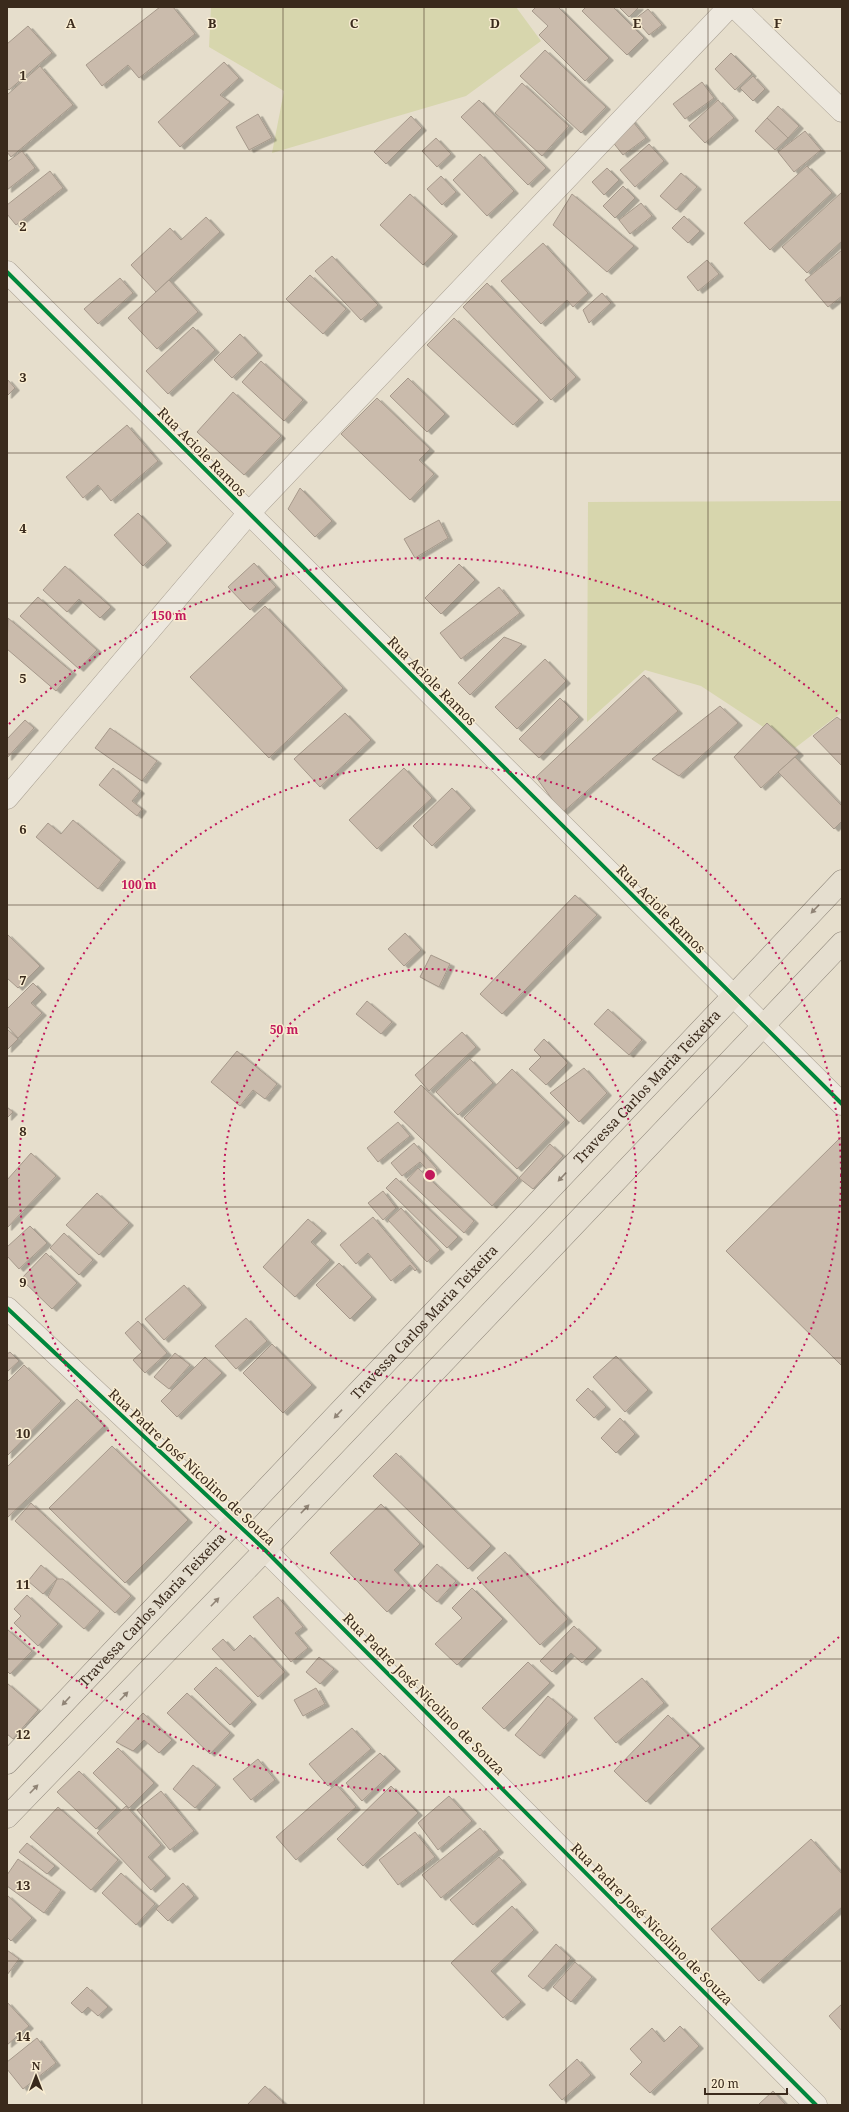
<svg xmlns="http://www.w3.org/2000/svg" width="849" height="2112" font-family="'Noto Serif',serif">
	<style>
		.green { fill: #d7d6ad }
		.building { fill: #cabbac; stroke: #a6998b; filter: url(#shadow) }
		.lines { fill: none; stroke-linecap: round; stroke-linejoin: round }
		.minor-casing { stroke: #aba295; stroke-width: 23 }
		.major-casing { stroke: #90887c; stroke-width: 23 }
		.minor { stroke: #ede8de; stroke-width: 22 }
		.major { stroke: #e5decf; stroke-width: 22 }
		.cycleway-casing { stroke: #f8ecd1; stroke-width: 6 }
		.cycleway { stroke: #00873e; stroke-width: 4 }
		.oneway { fill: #908476 }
		.grid { fill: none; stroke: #3a2a1c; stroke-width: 1; stroke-opacity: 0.55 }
		.ring { fill: none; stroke: #c2185b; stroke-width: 2; stroke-dasharray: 2 4 }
		.labels { text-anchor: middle; stroke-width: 3; stroke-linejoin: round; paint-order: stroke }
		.street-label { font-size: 14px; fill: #3a2a1c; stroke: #f8ecd1 }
		.grid-label { font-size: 13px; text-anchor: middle; font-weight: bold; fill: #3a2a1c; stroke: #f8ecd1; stroke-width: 3; stroke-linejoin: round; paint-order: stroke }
		.centre { fill: #c2185b; stroke: #f8ecd1; stroke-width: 2 }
		.ring-label { font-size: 12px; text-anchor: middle; font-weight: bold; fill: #c2185b; stroke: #f8ecd1; stroke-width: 3; stroke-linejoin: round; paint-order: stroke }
	</style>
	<defs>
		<filter id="shadow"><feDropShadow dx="4.5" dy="2.5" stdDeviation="0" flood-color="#0004"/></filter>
	</defs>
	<rect width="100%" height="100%" fill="#e6decc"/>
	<g class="green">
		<path d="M211,7H516L541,41L466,96L272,153L284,91L209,47Z"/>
		<path d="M842,501V712L795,748L701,686L645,670L587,722L588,502Z"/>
	</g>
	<g class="building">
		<path d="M160,7H173L195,34L139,78L128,65L102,86L86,65Z"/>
		<path d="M536,7H558L609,58L585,81L539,35L548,26L532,11Z"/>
		<path d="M586,7H613L644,38L627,55L582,11Z"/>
		<path d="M619,7H639L629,17Z"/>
		<path d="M648,9L662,25L649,35L635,19Z"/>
		<path d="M28,26L52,53L9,90L7,88V44Z"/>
		<path d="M545,50L606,107L581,133L520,76Z"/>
		<path d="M731,53L752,74L735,90L715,69Z"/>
		<path d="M224,62L239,78L220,95L230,102L180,147L158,122Z"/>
		<path d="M40,66L73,105L11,157L7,152V95Z"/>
		<path d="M753,76L765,89L753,101L740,88Z"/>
		<path d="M702,82L714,98L685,119L673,104Z"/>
		<path d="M522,83L569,126L542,156L495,113Z"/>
		<path d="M479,100L546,168L528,185L461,117Z"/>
		<path d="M718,100L734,118L705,143L689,126Z"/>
		<path d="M778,106L799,126L788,138L767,118Z"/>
		<path d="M258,114L272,138L249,150L236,127Z"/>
		<path d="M411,116L422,128L386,164L374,152Z"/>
		<path d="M630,118L646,138L623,155L608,136Z"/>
		<path d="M767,118L788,138L775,150L755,131Z"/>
		<path d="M805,131L821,150L794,172L778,152Z"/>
		<path d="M436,138L451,154L437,167L422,151Z"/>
		<path d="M649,144L664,161L635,187L620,170Z"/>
		<path d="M22,151L35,168L7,190V162Z"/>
		<path d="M480,154L514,191L487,216L453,180Z"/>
		<path d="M807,166L832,193L770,250L744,223Z"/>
		<path d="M607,168L619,180L604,195L592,182Z"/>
		<path d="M50,171L63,188L16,225L7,214V205Z"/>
		<path d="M681,173L697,187L676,210L660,196Z"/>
		<path d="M441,176L456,192L442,205L427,189Z"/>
		<path d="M623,186L635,198L615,218L603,206Z"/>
		<path d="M842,192V241L807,273L782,247Z"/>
		<path d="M410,194L453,234L423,265L380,225Z"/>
		<path d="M572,194L634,246L607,272L553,225Z"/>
		<path d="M641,203L652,216L630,234L619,220Z"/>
		<path d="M684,216L700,231L688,243L672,228Z"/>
		<path d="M206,217L220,232L156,292L131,265L170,228L181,240Z"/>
		<path d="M543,243L588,293L573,307L567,300L541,324L501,281Z"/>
		<path d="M842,250V296L828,307L805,280Z"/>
		<path d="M332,256L378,305L361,320L315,271Z"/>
		<path d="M707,260L719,274L698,291L687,277Z"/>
		<path d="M310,275L346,309L323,334L286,299Z"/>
		<path d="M120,278L133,293L98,324L84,309Z"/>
		<path d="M169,280L198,312L157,349L128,318Z"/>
		<path d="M487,283L576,377L551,400L463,307Z"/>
		<path d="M602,293L611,303L589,323L583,310Z"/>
		<path d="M454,318L539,400L513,425L427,345Z"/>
		<path d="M193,327L215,350L168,394L146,371Z"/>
		<path d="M240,334L258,353L232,378L214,360Z"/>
		<path d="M261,361L303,400L284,421L242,382Z"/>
		<path d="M408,378L445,414L427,432L390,396Z"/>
		<path d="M7,379L15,388L7,396Z"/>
		<path d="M233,392L281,436L244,475L197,432Z"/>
		<path d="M377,398L430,449L419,460L434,474L410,500L341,434Z"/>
		<path d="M127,425L158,461L111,501L98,485L83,498L66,477Z"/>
		<path d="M300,488L332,521L315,537L288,509Z"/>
		<path d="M138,513L167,543L143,566L114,535Z"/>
		<path d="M439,520L448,538L415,558L404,539Z"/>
		<path d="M254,563L276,587L250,610L228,587Z"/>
		<path d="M459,564L475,580L441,614L425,598Z"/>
		<path d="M65,566L111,607L100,618L79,599L67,612L43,590Z"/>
		<path d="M499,587L520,613L461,659L440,633Z"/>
		<path d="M38,597L97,650L79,669L20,616Z"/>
		<path d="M265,606L343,688L269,758L190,677Z"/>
		<path d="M8,618L72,672L56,691L7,649Z"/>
		<path d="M504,637L522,644L470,695L458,683Z"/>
		<path d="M545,659L566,681L517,729L495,707Z"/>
		<path d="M644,675L678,711L562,813L536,777Z"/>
		<path d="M560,698L579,717L539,758L519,739Z"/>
		<path d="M720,706L738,723L679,776L652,759Z"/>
		<path d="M345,713L371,740L320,787L294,759Z"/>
		<path d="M837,717L842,721V766L813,736Z"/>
		<path d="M25,720L34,728L7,758V739Z"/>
		<path d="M767,723L799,753L761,788L734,757Z"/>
		<path d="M110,728L157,761L142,781L95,748Z"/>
		<path d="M795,757L842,806V821L834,829L778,772Z"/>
		<path d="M113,768L140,791L132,801L142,809L137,816L99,785Z"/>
		<path d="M404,768L432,798L377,849L349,820Z"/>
		<path d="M452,788L471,808L432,846L413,826Z"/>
		<path d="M73,820L121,860L98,889L36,837L48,823L61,834Z"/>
		<path d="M575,895L597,915L502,1014L480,994Z"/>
		<path d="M405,933L421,950L404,966L388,949Z"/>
		<path d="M7,934L40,966L18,988L7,978Z"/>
		<path d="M431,955L450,964L439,987L420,977Z"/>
		<path d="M33,983L42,992L31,1003L42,1013L18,1038L7,1026V1009Z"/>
		<path d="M367,1001L392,1022L381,1034L356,1014Z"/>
		<path d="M608,1009L642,1040L629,1055L594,1024Z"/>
		<path d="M7,1029L18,1039L7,1050Z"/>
		<path d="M462,1032L476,1047L429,1091L415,1075Z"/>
		<path d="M544,1039L568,1063L546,1085L529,1069L541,1057L534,1050Z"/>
		<path d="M237,1051L277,1084L265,1099L253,1090L240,1106L211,1082Z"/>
		<path d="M470,1059L493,1083L458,1115L436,1092Z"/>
		<path d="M584,1068L607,1093L579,1122L550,1093Z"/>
		<path d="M512,1069L565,1120L517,1169L464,1118Z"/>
		<path d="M421,1085L518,1178L492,1206L394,1112Z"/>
		<path d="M7,1107L13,1112L7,1118Z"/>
		<path d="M398,1122L410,1136L378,1162L367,1148Z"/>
		<path d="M842,1136V1366L726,1251Z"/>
		<path d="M414,1143L437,1169L431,1174L420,1162L402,1176L391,1163Z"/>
		<path d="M550,1144L563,1156L533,1189L519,1178Z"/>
		<path d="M31,1153L56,1176L7,1228V1180Z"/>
		<path d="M418,1168L474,1221L464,1233L407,1180Z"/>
		<path d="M396,1178L458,1237L447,1248L386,1188Z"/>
		<path d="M383,1191L396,1208L383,1220L368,1203Z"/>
		<path d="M97,1193L129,1223L99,1255L66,1225Z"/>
		<path d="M401,1208L440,1250L427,1262L388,1220Z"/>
		<path d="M373,1217L417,1269L415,1271L410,1265L391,1281L368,1253L356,1264L340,1245Z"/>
		<path d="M308,1219L322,1231L311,1242L330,1260L295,1297L263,1267Z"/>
		<path d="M30,1226L47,1243L19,1269L7,1256V1247Z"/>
		<path d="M64,1233L93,1260L79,1275L50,1248Z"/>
		<path d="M46,1253L77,1283L52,1309L21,1279Z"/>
		<path d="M339,1263L372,1297L350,1319L316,1285Z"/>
		<path d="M184,1285L202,1305L164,1340L145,1319Z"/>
		<path d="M246,1318L267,1341L236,1369L215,1346Z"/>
		<path d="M138,1321L167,1353L145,1373L133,1360L142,1352L125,1333Z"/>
		<path d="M272,1344L312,1385L283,1413L243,1373Z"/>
		<path d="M10,1352L19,1361L7,1372V1354Z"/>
		<path d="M175,1353L190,1365L169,1389L154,1377Z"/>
		<path d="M616,1356L648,1390L625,1412L593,1377Z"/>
		<path d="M205,1357L222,1373L177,1417L161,1401Z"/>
		<path d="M24,1365L61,1401L7,1456V1382Z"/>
		<path d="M588,1388L606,1407L594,1418L576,1400Z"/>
		<path d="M77,1399L104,1426L7,1518V1467Z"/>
		<path d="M620,1418L635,1434L616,1453L601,1438Z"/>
		<path d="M112,1446L188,1520L125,1583L49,1508Z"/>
		<path d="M396,1453L491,1546L468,1569L373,1476Z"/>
		<path d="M31,1503L131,1596L115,1613L15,1521Z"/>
		<path d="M381,1504L420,1544L394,1570L411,1588L387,1612L330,1553Z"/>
		<path d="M505,1552L568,1619L540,1645L477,1578Z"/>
		<path d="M437,1564L456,1581L437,1602L418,1585Z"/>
		<path d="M41,1565L57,1579L43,1594L28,1581Z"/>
		<path d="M57,1579H63L100,1611L84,1629L48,1597Z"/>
		<path d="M472,1588L503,1619L457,1665L435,1644L462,1618L452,1608Z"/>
		<path d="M27,1595L58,1624L38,1646L14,1623L21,1616L14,1609Z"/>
		<path d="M278,1597L303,1627L295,1633L308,1648L291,1662L253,1617Z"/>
		<path d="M574,1626L597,1648L582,1663L571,1653L552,1672L540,1661Z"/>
		<path d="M7,1629L32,1651L10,1674L7,1671Z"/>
		<path d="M250,1635L285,1672L258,1697L212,1649L223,1639L234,1651Z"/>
		<path d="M319,1657L334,1669L320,1684L306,1672Z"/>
		<path d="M528,1662L550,1683L504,1729L482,1708Z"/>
		<path d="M216,1667L252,1702L230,1725L194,1689Z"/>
		<path d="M642,1678L664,1703L616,1743L594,1718Z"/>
		<path d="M7,1683L38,1710L13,1739L7,1734Z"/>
		<path d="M316,1688L325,1704L303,1716L294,1700Z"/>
		<path d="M187,1693L230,1733L210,1754L167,1713Z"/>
		<path d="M548,1696L573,1717L540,1756L515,1735Z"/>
		<path d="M143,1713L172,1740L159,1753L144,1740L133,1751L116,1742Z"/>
		<path d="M668,1715L700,1746L646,1802L614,1771Z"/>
		<path d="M352,1728L371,1749L328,1786L309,1764Z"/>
		<path d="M118,1748L154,1783L129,1808L93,1773Z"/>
		<path d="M380,1753L396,1769L362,1801L346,1783Z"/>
		<path d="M258,1759L275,1780L251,1800L233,1779Z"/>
		<path d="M193,1765L216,1785L195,1808L173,1789Z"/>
		<path d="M79,1771L117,1808L96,1829L57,1792Z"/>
		<path d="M336,1784L356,1807L296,1860L276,1837Z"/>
		<path d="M391,1786L418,1813L363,1866L337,1839Z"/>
		<path d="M161,1791L194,1831L170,1850L137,1810Z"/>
		<path d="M449,1796L472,1821L438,1850L418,1823Z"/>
		<path d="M126,1806L161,1845L148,1857L166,1876L151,1890L97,1833Z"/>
		<path d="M58,1807L118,1860L91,1890L30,1837Z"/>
		<path d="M480,1828L499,1850L441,1898L422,1875Z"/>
		<path d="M415,1832L435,1857L398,1885L379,1860Z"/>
		<path d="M811,1839L842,1874V1907L759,1981L711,1929Z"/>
		<path d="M27,1843L55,1866L47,1874L19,1852Z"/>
		<path d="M499,1857L522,1882L473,1925L450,1900Z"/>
		<path d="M18,1859L61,1890L44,1913L7,1886V1875Z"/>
		<path d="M121,1873L155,1904L136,1925L102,1893Z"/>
		<path d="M183,1883L194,1896L168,1921L156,1909Z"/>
		<path d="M7,1895L32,1918L11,1941L7,1937Z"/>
		<path d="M512,1906L534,1930L491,1971L521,2002L503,2018L451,1963Z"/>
		<path d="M556,1944L571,1958L543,1989L528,1976Z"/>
		<path d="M7,1950L19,1959L7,1975Z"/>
		<path d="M575,1962L592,1977L571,2002L553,1987Z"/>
		<path d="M87,1987L108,2007L98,2016L88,2007L82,2013L71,2003Z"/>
		<path d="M7,2002L29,2026L7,2045Z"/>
		<path d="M842,2004V2031L829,2016Z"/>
		<path d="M680,2026L699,2046L650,2093L630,2074L642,2062L630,2049L652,2028L664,2042Z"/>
		<path d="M37,2038L56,2063L23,2089L7,2069V2062Z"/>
		<path d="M577,2059L591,2075L562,2100L549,2085Z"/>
		<path d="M265,2086L286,2105H247Z"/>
		<path d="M773,2091L786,2105H758Z"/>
	</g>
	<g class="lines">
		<defs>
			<g id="minor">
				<path d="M735,7L842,111"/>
				<path d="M7,272L842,1104"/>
				<path d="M7,798L249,513L729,7"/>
				<path d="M7,1308L265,1550L816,2105"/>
			</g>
			<g id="major">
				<path id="s1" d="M7,1763L842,881"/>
				<path d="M7,1817L265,1550L842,943"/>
			</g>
		</defs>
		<use href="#minor" class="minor-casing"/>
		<use href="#major" class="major-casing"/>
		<use href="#minor" class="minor"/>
		<use href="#major" class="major"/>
		<defs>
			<g id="cycleway">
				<path d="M7,272L842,1104"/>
				<path d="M7,1308L265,1550L816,2105"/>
			</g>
		</defs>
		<use href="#cycleway" class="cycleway-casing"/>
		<use href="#cycleway" class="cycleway"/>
	</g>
	<defs><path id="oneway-solid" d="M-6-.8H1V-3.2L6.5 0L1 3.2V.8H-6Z"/></defs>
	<g class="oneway">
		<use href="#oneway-solid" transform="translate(815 909) rotate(134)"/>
		<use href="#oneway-solid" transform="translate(562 1177) rotate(133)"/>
		<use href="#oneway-solid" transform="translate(338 1414) rotate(133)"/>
		<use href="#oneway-solid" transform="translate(305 1509) rotate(-46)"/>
		<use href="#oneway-solid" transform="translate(215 1602) rotate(-46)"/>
		<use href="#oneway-solid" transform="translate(124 1696) rotate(-46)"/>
		<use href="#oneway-solid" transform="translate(66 1701) rotate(133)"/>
		<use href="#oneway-solid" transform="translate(34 1789) rotate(-46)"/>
	</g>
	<path class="grid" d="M142,7V2105M283,7V2105M424,7V2105M566,7V2105M708,7V2105M7,151H842M7,302H842M7,453H842M7,603H842M7,754H842M7,905H842M7,1056H842M7,1207H842M7,1358H842M7,1509H842M7,1659H842M7,1810H842M7,1961H842"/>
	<g class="ring">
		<circle cx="430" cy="1175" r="206"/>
		<circle cx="430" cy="1175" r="411"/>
		<path d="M839 1637A617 617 0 0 1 9 1626M9 724A617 617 0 0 1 839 713"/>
	</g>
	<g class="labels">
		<g class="street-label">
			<text transform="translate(202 452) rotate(45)" y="5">Rua Aciole Ramos</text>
			<text transform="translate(432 681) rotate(45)" y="5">Rua Aciole Ramos</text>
			<text transform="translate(661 909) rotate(45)" y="5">Rua Aciole Ramos</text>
			<text dy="5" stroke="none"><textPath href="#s1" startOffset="931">Travessa Carlos Maria Teixeira</textPath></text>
			<text dy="5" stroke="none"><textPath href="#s1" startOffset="607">Travessa Carlos Maria Teixeira</textPath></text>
			<text transform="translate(192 1467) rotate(43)" y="5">Rua Padre José Nicolino de Souza</text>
			<text dy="5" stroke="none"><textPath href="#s1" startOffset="211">Travessa Carlos Maria Teixeira</textPath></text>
			<text transform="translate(424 1694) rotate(45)" y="5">Rua Padre José Nicolino de Souza</text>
			<text transform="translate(652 1924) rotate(45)" y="5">Rua Padre José Nicolino de Souza</text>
		</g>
	</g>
	<g class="grid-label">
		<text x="71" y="28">A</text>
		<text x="212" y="28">B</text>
		<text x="354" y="28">C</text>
		<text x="495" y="28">D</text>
		<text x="637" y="28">E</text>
		<text x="778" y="28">F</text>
		<text x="23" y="80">1</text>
		<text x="23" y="231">2</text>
		<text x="23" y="382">3</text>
		<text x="23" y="533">4</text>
		<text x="23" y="683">5</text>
		<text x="23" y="834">6</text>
		<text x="23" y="985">7</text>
		<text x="23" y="1136">8</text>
		<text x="23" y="1287">9</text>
		<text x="23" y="1438">10</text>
		<text x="23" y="1589">11</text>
		<text x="23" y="1739">12</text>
		<text x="23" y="1890">13</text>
		<text x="23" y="2041">14</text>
	</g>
	<circle cx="430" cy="1175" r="6" class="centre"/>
	<g class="ring-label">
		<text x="169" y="620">150 m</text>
		<text x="139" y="889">100 m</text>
		<text x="284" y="1034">50 m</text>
	</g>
	<rect width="849" height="2112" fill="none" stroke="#3a2a1c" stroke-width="16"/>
	<g transform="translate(36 2076)" stroke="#f8ecd1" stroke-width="3" paint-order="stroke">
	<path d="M0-3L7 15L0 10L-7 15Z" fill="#3a2a1c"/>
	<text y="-6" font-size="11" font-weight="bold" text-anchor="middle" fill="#3a2a1c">N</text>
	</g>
	<path d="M705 2088v6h82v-6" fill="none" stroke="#3a2a1c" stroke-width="2"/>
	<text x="711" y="2088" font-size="12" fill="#3a2a1c" stroke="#f8ecd1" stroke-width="3" paint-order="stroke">20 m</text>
</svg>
